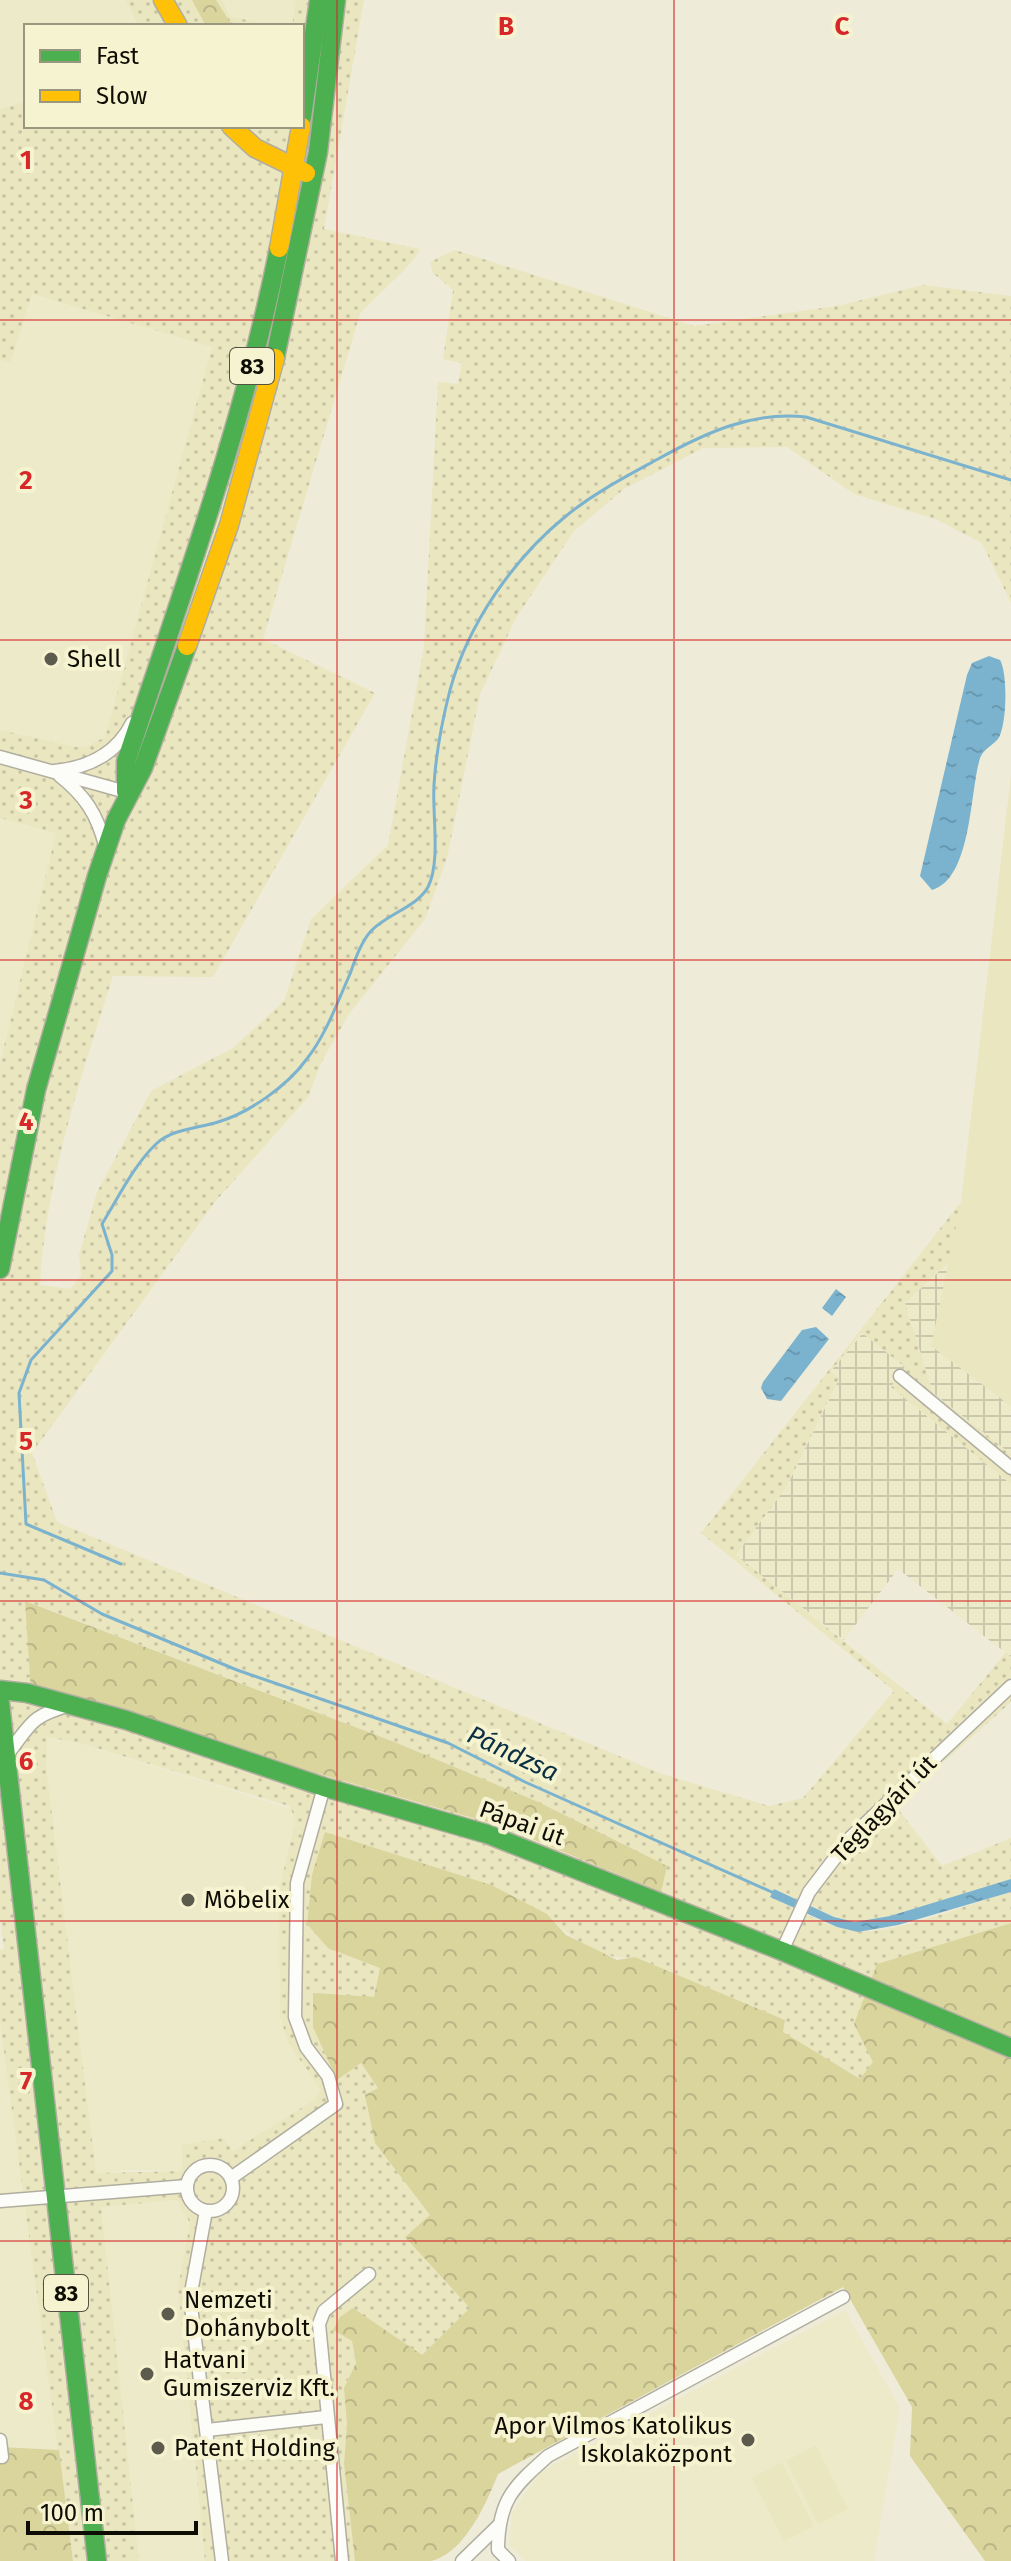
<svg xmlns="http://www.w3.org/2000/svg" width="1011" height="2561" font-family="'Fira Sans',sans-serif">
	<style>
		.built { fill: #edeaca }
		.industrial { fill: url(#industrial-grid) }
		.grass { fill: url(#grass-dots); fill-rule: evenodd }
		.forest { fill: url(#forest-crowns) }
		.garden { fill: #eae6c0 }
		.water { fill: url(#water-ripples) }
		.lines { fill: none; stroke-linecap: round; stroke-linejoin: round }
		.stream { stroke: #7bb3cf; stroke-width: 3 }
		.street-casing { stroke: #b0ae9f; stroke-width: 15 }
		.fast-casing { stroke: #b0ae9f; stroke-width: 21 }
		.slow-casing { stroke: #b0ae9f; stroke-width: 21 }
		.street { stroke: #fcfcf9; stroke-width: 12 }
		.fast { stroke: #4caf50; stroke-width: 18 }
		.slow { stroke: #ffc107; stroke-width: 18 }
		.grid { fill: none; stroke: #d62828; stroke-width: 2; stroke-opacity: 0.55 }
		.poi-dot { fill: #5c5b4e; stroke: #f6f3d0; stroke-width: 3 }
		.labels { text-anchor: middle; stroke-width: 8; stroke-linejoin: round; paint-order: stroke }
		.shield { fill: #f6f3d0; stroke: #545240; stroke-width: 2 }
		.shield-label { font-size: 22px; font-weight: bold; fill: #0e0d03 }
		.poi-label { font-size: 24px; fill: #0e0d03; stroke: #f6f3d0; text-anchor: start }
		.street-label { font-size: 24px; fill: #0e0d03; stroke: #f6f3d0 }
		.water-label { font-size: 26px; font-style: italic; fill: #0a2f43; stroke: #f6f3d0 }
		.grid-label { font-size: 26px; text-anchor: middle; font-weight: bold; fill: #d62828; stroke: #f6f3d0; stroke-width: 8; stroke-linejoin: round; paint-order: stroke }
	</style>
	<defs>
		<pattern id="industrial-grid" width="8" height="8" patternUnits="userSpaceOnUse" patternTransform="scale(2)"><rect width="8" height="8" fill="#edeaca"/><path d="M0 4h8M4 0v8" fill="none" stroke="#cac8ac"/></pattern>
		<pattern id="grass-dots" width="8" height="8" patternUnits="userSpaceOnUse" patternTransform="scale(2)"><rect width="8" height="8" fill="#eae6c0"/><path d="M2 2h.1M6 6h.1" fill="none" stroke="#c8c4a3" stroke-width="1.8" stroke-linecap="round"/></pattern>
		<pattern id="forest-crowns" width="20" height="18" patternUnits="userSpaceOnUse" patternTransform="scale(2)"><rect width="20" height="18" fill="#dad49d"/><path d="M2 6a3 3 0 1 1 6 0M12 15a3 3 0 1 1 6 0" fill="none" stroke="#bab586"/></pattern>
		<pattern id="water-ripples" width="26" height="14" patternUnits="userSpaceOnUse" patternTransform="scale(2)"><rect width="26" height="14" fill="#7bb3cf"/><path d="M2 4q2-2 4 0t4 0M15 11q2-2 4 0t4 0" fill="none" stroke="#6999b0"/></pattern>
	</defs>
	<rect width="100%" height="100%" fill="#eeecd8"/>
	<g class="built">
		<path d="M0,0H126L138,26H26V101L0,109Z"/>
		<path d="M222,0H296L292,26H272L230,16Z"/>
		<path d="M32,294L212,347L105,737L88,746L76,747L0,730V360L11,362Z"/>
		<path d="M0,818L56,833L0,1063Z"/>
		<path d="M46,1737L80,1743L294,1810L296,1819L279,1890L313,2076L321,2090L314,2100L232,2152L183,2171L131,2170L96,2174L46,1766Z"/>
		<path d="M0,2022L59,2450L0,2447Z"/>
		<path d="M178,2200L190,2223L178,2288L205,2561H139L100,2207Z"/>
		<path d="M845,2310L900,2408L874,2561H526L509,2546L512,2513L540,2472Z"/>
	</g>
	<g class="industrial">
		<path d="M950,1261L932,1346L1011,1406V1454L933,1393L905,1303Z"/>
		<path d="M863,1333L905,1367L891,1387L1011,1484V1657L898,1569L844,1640L735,1555L787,1486L839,1379L830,1372Z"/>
	</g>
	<g class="grass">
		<path d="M126,0H222L230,16L272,26H138Z"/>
		<path d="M296,0H364L324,229L420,249C409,270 378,293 360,314L263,639L375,693L213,977L113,976C81,1077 46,1179 40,1285L70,1289L81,1276L79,1255L97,1192L151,1091L233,1048L284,1001L311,919L388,845L424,647L438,382L458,384L462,363L443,359L453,290L433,273L430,262L455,250L694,326L837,306L923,285L1011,296V603L982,543L935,519L854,494L787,447L703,448L624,489L574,531L516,618L480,694L447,858L425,919L349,1014L322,1061L308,1097L214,1203L32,1453L57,1522L662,1774L769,1806L803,1798L894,1691L701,1533L961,1202L950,1261L905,1303L933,1393L1011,1454V1484L891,1387L905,1367L862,1333L830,1372L839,1378L787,1486L736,1555L947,1724L1006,1652L1011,1657V1702L895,1805L942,1866L1011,1838V1879L890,1916L855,1922L834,1917L774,1889L770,1897C797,1909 826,1927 856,1931C889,1936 975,1902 1011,1892V1923L877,1964L873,2063L860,2079L782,2032L785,2020L635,1957C602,1962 569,1938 547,1914L328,1948L380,1967L374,1997L313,2027L337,2079L361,2063L378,2088L375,2143L431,2216L405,2236L471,2308L422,2355L353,2309L334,2331L352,2341L356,2363L344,2388L347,2424L344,2463L355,2561H205L178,2288L190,2223L177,2200L101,2207L139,2561H73L0,2022V1950L4,1949L0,1917V1063L56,833L0,818V730L76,747L88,746L105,737L212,347L32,294L11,362L0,360V109L26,101V126H302V26H292ZM26,1601L397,1743L536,1801L660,1891L501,1826L226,1745ZM47,1737L80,1743L289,1806L296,1819L279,1890L280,2016L288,2043L321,2090L314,2100L233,2151L223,2138L182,2145V2171L96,2173L46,1766Z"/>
	</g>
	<g class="forest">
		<path d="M192,0H216L230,22L246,26H206Z"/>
		<path d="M25,1601L397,1743L536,1801L667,1866L661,1892L501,1826L31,1691Z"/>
		<path d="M325,1832L491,1885L547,1914L566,1935L593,1948L617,1960L635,1957L785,2020L783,2032L860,2079L873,2062L854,2024L877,1964L1011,1923V2561H985L910,2456L912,2407L843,2287L498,2474C487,2502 465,2553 431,2561C409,2561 378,2561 355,2561L344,2463L347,2424L344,2388L356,2363L352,2341L333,2330L340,2317L353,2308L422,2355L470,2308L405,2237L430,2215L375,2143L365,2095L378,2088L361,2063L337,2080L313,2027V1993L374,1997L380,1968L328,1948L307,1924L312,1875Z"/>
		<path d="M0,2447L59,2450L73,2561H0Z"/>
	</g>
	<g class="garden">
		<path d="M1011,775V1406L931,1346L961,1202Z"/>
		<path d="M816,2445L848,2509L818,2524L786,2461Z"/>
		<path d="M782,2462L814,2526L784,2541L752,2478Z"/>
	</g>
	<g class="water">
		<path d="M989,656L1000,660C1008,673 1007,726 998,739C990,748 982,749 979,762C970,795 971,879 932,890L920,876L967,675L972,663Z"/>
		<path d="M836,1289L846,1297L832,1316L822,1308Z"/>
		<path d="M816,1327L829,1339L781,1401L767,1399L761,1388L763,1382L802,1330Z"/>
		<path d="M1011,1879V1892L898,1925L858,1932L837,1927L770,1897L774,1889L834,1917L855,1922L890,1916Z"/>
	</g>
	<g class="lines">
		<g class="stream">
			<path d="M121,1564L26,1524L19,1393L31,1360L112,1271V1255L102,1224C118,1198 134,1165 156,1144C171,1129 199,1128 218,1122C249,1113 287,1086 306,1060C326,1035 337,1003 350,974C355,960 361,942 371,931C387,914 417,907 428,887C441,861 432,814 434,785C436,753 442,721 450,690C468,624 513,559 566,516C594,493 627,476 658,459C705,433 752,411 806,417L1011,480"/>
			<path d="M0,1573L44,1580L102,1614L237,1670L448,1743L525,1782L774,1893"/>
		</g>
		<defs>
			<g id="street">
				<path d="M0,757L126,792"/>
				<path d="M54,771C87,768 116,755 132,723"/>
				<path d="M60,776C85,796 97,814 105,845"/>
				<path d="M900,1376L1011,1468"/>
				<path d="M7,1755C32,1723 29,1717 70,1705"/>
				<path d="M782,1951L809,1892L851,1837L1011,1686"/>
				<circle cx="210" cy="2188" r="23"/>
				<path d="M231,2178L336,2104L328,2076L306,2047L295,2017L297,1883L324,1787"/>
				<path d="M0,2201L187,2186"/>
				<path d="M206,2211L190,2298L222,2561"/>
				<path d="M207,2430L326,2417"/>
				<path d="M0,2440L2,2457"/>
				<path d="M342,2561L319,2324L324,2311L369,2274"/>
				<path d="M462,2561L498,2526"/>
				<path d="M509,2561L498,2550C498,2501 513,2487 548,2456L843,2297"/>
			</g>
			<g id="fast">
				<path d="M302,117L319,0"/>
				<path d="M275,358L318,152L336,0"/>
				<path d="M126,792V762C182,592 244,424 279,248"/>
				<path d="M0,1269L36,1090L97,876L116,820L143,768L187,646"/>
				<path d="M0,1690L27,1693L126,1720L324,1787L487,1834L782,1951L1011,2048"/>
				<path d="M0,1703L97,2561"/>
			</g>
			<g id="slow">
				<path d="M163,0L178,26"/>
				<path d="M231,126L255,148L306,173"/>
				<path d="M279,248L301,126"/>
				<path d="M187,646L229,525L275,358"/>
			</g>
		</defs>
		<use href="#street" class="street-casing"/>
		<use href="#fast" class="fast-casing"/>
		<use href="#slow" class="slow-casing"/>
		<use href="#street" class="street"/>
		<use href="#fast" class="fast"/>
		<use href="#slow" class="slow"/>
	</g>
	<path class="grid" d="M337,0V2561M674,0V2561M0,320H1011M0,640H1011M0,960H1011M0,1280H1011M0,1601H1011M0,1921H1011M0,2241H1011"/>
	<g class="poi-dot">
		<circle cx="51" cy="659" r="8"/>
		<circle cx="188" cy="1900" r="8"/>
		<circle cx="168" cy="2314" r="8"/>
		<circle cx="147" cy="2374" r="8"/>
		<circle cx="748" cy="2440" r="8"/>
		<circle cx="158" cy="2448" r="8"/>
	</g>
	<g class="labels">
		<g class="shield">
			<rect x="230" y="348" width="44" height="36" rx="6"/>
			<rect x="44" y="2275" width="44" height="36" rx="6"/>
		</g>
		<g class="shield-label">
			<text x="252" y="374">83</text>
			<text x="66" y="2301">83</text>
		</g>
		<g class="poi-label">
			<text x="67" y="667">Shell</text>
			<text x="204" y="1908">Möbelix</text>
			<text x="184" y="2308">Nemzeti<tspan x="184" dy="28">Dohánybolt</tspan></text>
			<text x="163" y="2368">Hatvani<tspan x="163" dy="28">Gumiszerviz Kft.</tspan></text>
			<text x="732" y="2434" text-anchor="end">Apor Vilmos Katolikus<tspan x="732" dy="28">Iskolaközpont</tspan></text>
			<text x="174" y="2456">Patent Holding</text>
		</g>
		<g class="street-label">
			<text transform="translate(884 1809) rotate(-46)" y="8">Téglagyári út</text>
			<text transform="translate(522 1823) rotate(20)" y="8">Pápai út</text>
		</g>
		<g class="water-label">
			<text transform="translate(513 1753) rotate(25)" y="9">Pándzsa</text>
		</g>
	</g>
	<g class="grid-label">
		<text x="506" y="35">B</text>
		<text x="842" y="35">C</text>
		<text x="26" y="169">1</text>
		<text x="26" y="489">2</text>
		<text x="26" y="809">3</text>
		<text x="26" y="1130">4</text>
		<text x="26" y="1450">5</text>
		<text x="26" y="1770">6</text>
		<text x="26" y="2090">7</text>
		<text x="26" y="2410">8</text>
	</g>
	<rect x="24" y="24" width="280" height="104" fill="#f6f3d0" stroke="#99977e" stroke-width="2"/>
	<rect x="40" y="50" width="40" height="12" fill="#4caf50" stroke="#99977e" stroke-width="2"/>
	<text x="96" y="64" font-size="24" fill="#0e0d03">Fast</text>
	<rect x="40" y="90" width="40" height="12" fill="#ffc107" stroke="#99977e" stroke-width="2"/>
	<text x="96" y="104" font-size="24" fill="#0e0d03">Slow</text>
	<path d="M28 2521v12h168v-12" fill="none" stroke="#0e0d03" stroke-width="4"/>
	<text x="40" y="2521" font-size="24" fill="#0e0d03" stroke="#f6f3d0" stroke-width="6" paint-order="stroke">100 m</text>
</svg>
